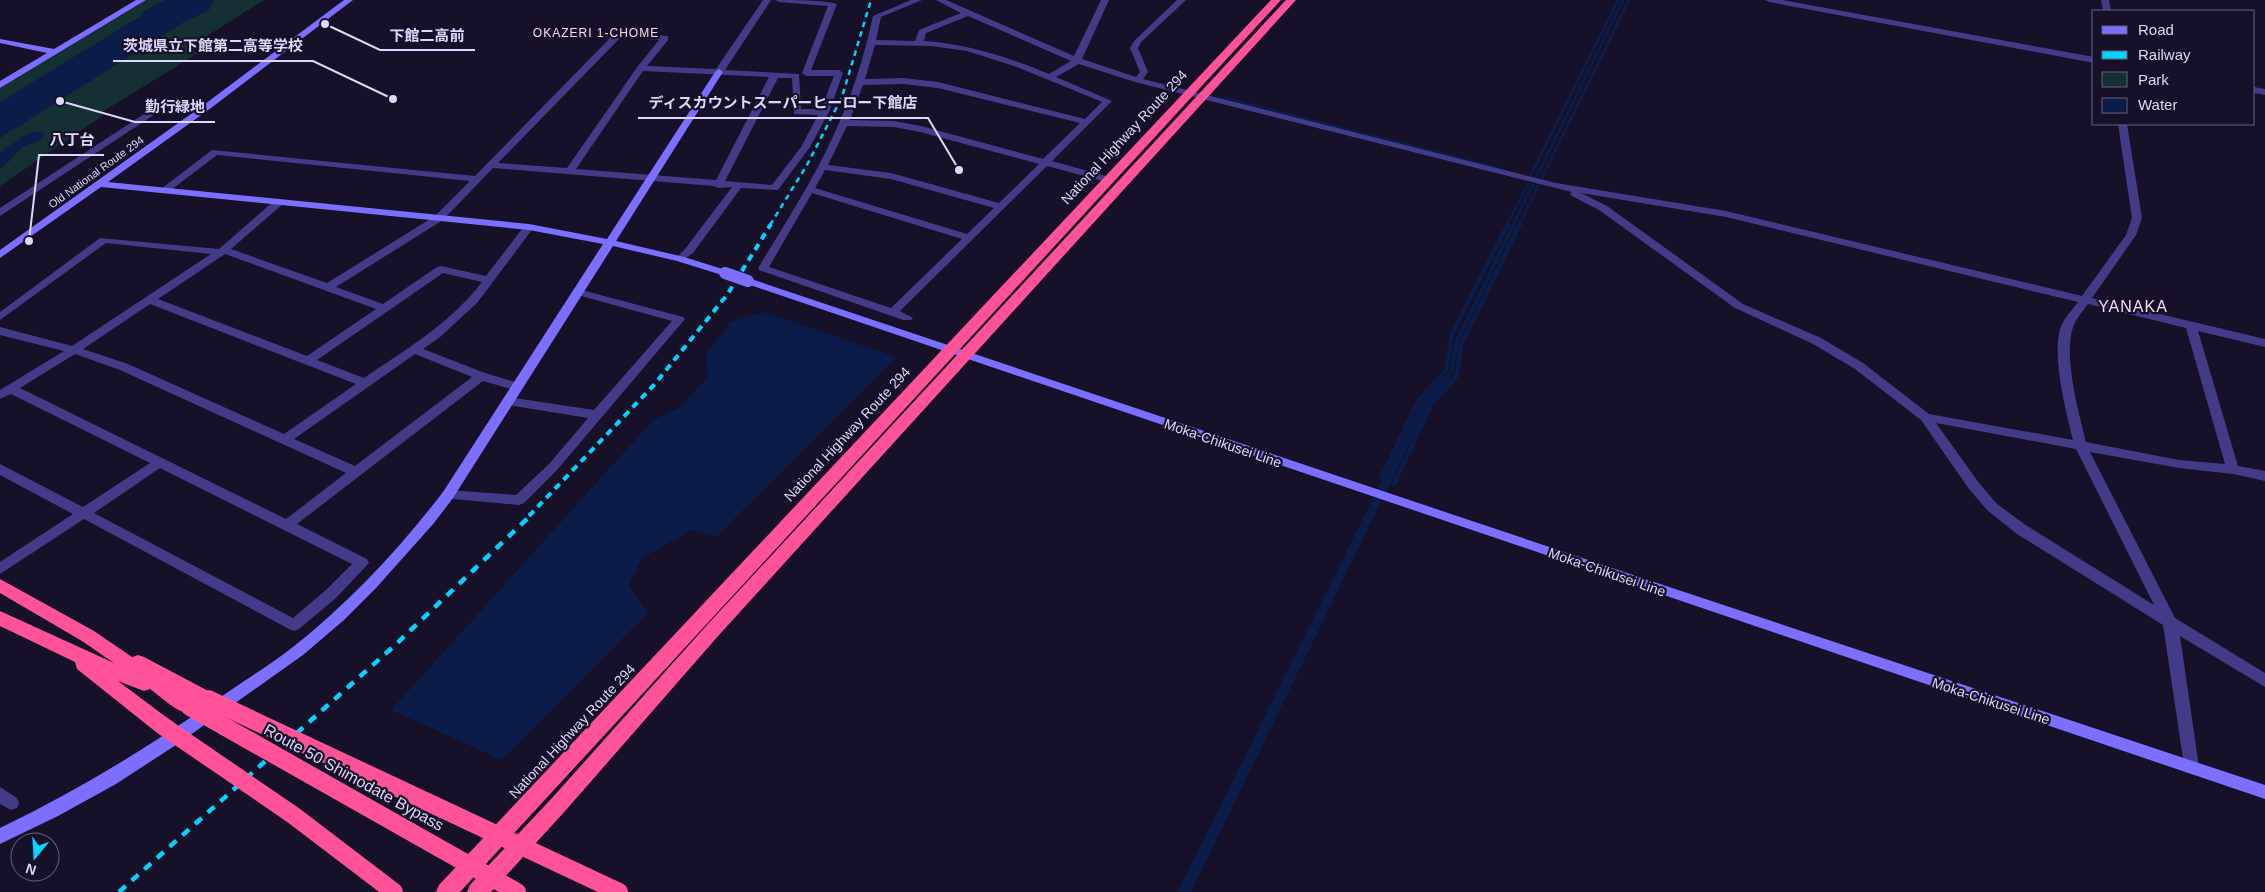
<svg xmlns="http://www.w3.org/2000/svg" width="2265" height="892" font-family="Arial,'Noto Sans JP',sans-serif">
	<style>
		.green { fill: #133132 }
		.water { fill: #0a1c47 }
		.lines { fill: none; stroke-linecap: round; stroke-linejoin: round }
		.stream-far1 { stroke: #0a1c47; stroke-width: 3 }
		.stream { stroke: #0a1c47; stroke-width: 4.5 }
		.street { fill: #433b87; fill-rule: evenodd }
		.secondary { fill: #7c6eff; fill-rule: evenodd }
		.highway { fill: #ff5298; fill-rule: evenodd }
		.rail-far2 { stroke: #03d4ff; stroke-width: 2.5; stroke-dasharray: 5.5 4.5; stroke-linecap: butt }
		.rail-far1 { stroke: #03d4ff; stroke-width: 4; stroke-dasharray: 7 5.5; stroke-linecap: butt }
		.rail { stroke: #03d4ff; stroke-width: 4.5; stroke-dasharray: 9 8; stroke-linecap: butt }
		.secondary-bridge { stroke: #7c6eff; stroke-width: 12 }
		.highway-bridge { stroke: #ff5298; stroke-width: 18 }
		.labels { text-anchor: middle; stroke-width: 4.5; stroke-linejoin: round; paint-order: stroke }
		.far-street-label { font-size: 11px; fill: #ded7ff; stroke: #161028 }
		.far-neighbourhood-label { font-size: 12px; letter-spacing: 1px; fill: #ffd9ee; stroke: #161028 }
		.street-label { font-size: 14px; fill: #ded7ff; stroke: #161028 }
		.quarter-label { font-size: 16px; letter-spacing: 1px; fill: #ffd9ee; stroke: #161028 }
		.near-street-label { font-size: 16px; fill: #ded7ff; stroke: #161028 }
		.leader { fill: none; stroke: #ded7ff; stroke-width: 2 }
		.callout-dot { fill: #ded7ff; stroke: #161028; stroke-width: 2 }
		.callout-label { font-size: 15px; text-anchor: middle; font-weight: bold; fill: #ded7ff; stroke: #161028; stroke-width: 4.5; stroke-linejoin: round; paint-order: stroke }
	</style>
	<rect width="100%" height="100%" fill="#161028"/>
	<path class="green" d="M147,0H264L188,48L198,53L99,114L104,115L0,186V88Z"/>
	<g class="water">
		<path d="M165,0H215L208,11L184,22L0,138V102L144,14L143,11Z"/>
		<path d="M37,132L45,133C42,142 31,143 23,147C13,153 12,162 0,168V152L29,133Z"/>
		<path d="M764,312L897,357L716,537L693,530L642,558L629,586L648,613L502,760L391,710L654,419L679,408L708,377L706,355L730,322Z"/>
		<path d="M1444,376L1452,379L1429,404L1191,892H1177L1421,402Z"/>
	</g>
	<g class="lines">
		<g class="stream-far1">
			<path d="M1221,97L1353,131"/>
			<path d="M1366,134L1504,170"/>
			<path d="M1531,175L1618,0"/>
			<path d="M1531,177L1536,178L1623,0"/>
			<path d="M1542,178L1629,0"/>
			<path d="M1507,225L1528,184"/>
			<path d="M1513,225L1533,184"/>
			<path d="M1519,225L1538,186"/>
		</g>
		<g class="stream">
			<path d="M1445,381L1452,370L1457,341L1514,224"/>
			<path d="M1381,478L1419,400L1446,370L1452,334L1508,224"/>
			<path d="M1394,484L1432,403L1454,380L1457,374L1461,345L1520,224"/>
		</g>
		<g class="street">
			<path d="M763,0H771L725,70L799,74L801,109H821L834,76H806L802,73L828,6L779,2L775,0C790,0 826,0 837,4L811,70H839L843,73L829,112L810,147L778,190L741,188L693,253L680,262L675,259L685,249L732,187L718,188L714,186L493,168L443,220L336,287L383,304L437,267L441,266L486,276L525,225H533L534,227L477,303L440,337L423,349L485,373L522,384L524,387L518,391L483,381L297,524L367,559L369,563L336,598L299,629L294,631L289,629L84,519L0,574V562L73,514L0,475V464L83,507L150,463L11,394L0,399V390L64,351L0,335V327L72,346L211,254L106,243L0,320V312L100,238L219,249L275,200H283V204L231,249L327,283L435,216L470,181L217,155L167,193H161V189L212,150L475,176L616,32L668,36V40L647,66L716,69ZM621,37L659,40L638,66L567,168L498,163ZM643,71L769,77L716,180L576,169ZM778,78H792L794,114L818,115L801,147L772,185L725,181ZM225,254L376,309L307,356L158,299ZM443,273L482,282C451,323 406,349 364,378L317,360ZM150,304L356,384L284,434L128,364L83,349ZM75,354L120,370L346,473L286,519L20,388ZM415,354L472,377L355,466L294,439ZM160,468L352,564L326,590L293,618L94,513Z"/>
			<path d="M911,0H922L881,17L876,40L915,41L919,30L961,13L936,0H946L1074,56L1101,0H1109L1082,59L1136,77L1140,72L1130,48L1134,41L1177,0H1186L1141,42L1138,48L1148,72L1143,79L1556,183L1726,211L2082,296L2126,235L2132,218L2118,124H2127L2142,218L2136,235L2092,298L2265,339V347L2198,331L2238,466L2265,471V481L2233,474L2179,468L2090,452L2175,618L2265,673V687L2180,636L2199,767L2197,772L2191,774L2185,772L2163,625L2017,534L1987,510L1969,489L1921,420L1855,369L1813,344L1735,308L1599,210L1572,196L1570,194L1572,192L1135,82L1079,64L1056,77L1112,101L1052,161L1113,178L1115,180L1110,183L1047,166L900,311L913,318L911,320H903L759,270L758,268C789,217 822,167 844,111C857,80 866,48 873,16ZM968,16L1071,61L1049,74C1008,57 968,44 924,41L926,33ZM875,45L931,46L967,51L1017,67L1102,102L1085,119L938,82L903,78L865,79ZM903,84L938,88L1080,123L1043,159L921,126L894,121L850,120L863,85ZM847,126L894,127L920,132L1039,164L999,203L891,173L828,165ZM825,170L891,179L994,208L967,234L815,188ZM812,193L962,239L891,308L769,267ZM1581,193L1726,217L2078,302C2073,309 2066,316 2062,324C2050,351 2066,412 2073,440L1929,414L1863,363L1821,338L1743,304L1607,206ZM2088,304L2186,328L2225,464L2179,460L2086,442C2079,413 2063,356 2073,327C2076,319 2083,311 2088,304ZM1936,423L2076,449L2154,605L2027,526L1997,504L1979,483Z"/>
			<path d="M1765,0H1782L2094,57V63L1769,2Z"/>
			<path d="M2101,0H2109L2111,11H2103Z"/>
			<path d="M2254,87L2265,89V95L2254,93Z"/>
			<path d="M167,99L208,103L212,106L208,109L169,105L0,216V208Z"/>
			<path d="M578,289L683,317L685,319L557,470L524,503L519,505L443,498L441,495L443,492L448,490L516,495L549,464L588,418L508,405L504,404L502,401L504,398L508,397L594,410L672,321L574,294L573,292Z"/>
			<path d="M0,787L17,798L19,803L17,808L11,810L0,804Z"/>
		</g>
		<g class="secondary">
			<path d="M136,0H146L0,88V81L47,53L0,43V39L54,49Z"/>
			<path d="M344,0H353L211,108L108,182L529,224L607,239L715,72L719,69L723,72L616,241L684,257L729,271L730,273L725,276L677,261L613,246L453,498L434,523L376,588L344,620L303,655L179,743L116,784L58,816L0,844V828C75,792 144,750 212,703C239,684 267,667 293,647C349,603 400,548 443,492L603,244L529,230L101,187L0,258V250L205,104Z"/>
			<path d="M748,278L1618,570L2265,785V799L744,283L743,281L744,279Z"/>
		</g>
		<g class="highway">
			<path d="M1271,0H1281L460,892H436L439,885Z"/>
			<path d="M1286,0H1296L719,635L566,810L491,892H467L470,885L552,798L707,625Z"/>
			<path d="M0,579L94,631L132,657L138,655L144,657L214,694L217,699L214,704L208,707L197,702L199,707L196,712C181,718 163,698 150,689L144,691L118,681L170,720L172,726L170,732L163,734L156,732L77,669L75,662L0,626V611L114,663L82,641L0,593Z"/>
		</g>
		<path class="rail-far2" d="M770,225L807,165L842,97L871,0"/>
		<path class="rail-far1" d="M529,516L654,385L727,295L771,224"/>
		<path class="rail" d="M119,892L394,646L531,515"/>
		<path class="secondary-bridge" d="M725,273L748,281"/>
		<g class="highway-bridge">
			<path d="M208,699L619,892"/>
			<path d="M190,707L517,892"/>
			<path d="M163,726L293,815L394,892"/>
		</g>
	</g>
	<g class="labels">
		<g class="far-street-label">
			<text transform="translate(96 172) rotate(-36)" y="4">Old National Route 294</text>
		</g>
		<g class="far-neighbourhood-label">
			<text x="596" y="37">OKAZERI 1-CHOME</text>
		</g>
		<g class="street-label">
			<text transform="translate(1124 137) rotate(-47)" y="5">National Highway Route 294</text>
			<text transform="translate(847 434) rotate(-47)" y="5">National Highway Route 294</text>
			<text transform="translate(1223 443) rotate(19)" y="5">Moka-Chikusei Line</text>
			<text transform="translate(1607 572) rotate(19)" y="5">Moka-Chikusei Line</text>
			<text transform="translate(1991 701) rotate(18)" y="5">Moka-Chikusei Line</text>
			<text transform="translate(572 731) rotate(-47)" y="5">National Highway Route 294</text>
		</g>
		<g class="quarter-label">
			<text x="2133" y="312">YANAKA</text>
		</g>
		<g class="near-street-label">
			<text transform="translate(354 777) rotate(29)" y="6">Route 50 Shimodate Bypass</text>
		</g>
	</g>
	<path class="leader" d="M325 24L380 50H475M393 99L313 61H113M959 170L928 118H638M60 101L135 122H215M29 241L39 155H104"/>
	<g class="callout-dot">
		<circle cx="325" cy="24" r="5"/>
		<circle cx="393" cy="99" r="5"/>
		<circle cx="959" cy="170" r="5"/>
		<circle cx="60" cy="101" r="5"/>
		<circle cx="29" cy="241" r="5"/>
	</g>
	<g class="callout-label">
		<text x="427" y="41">下館二高前</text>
		<text x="213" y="51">茨城県立下館第二高等学校</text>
		<text x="783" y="108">ディスカウントスーパーヒーロー下館店</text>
		<text x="175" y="112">勤行緑地</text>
		<text x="72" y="145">八丁台</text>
	</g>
	<rect x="2092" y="10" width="162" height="115" fill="#161028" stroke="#66607e"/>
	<rect x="2102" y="26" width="25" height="8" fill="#7c6eff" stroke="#66607e"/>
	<text x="2138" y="35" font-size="15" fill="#ded7ff">Road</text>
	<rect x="2102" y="51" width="25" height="8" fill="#03d4ff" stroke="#66607e"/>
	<text x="2138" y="60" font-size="15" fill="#ded7ff">Railway</text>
	<rect x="2102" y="72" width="25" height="15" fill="#133132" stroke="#66607e"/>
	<text x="2138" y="85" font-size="15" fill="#ded7ff">Park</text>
	<rect x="2102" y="98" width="25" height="15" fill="#0a1c47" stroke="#66607e"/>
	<text x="2138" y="110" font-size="15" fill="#ded7ff">Water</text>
	<g transform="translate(35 857) rotate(198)"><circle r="24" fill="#161028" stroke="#66607e"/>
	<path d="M0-4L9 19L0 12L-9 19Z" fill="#03d4ff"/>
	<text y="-8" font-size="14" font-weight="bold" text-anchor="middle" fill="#ded7ff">N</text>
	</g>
</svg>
